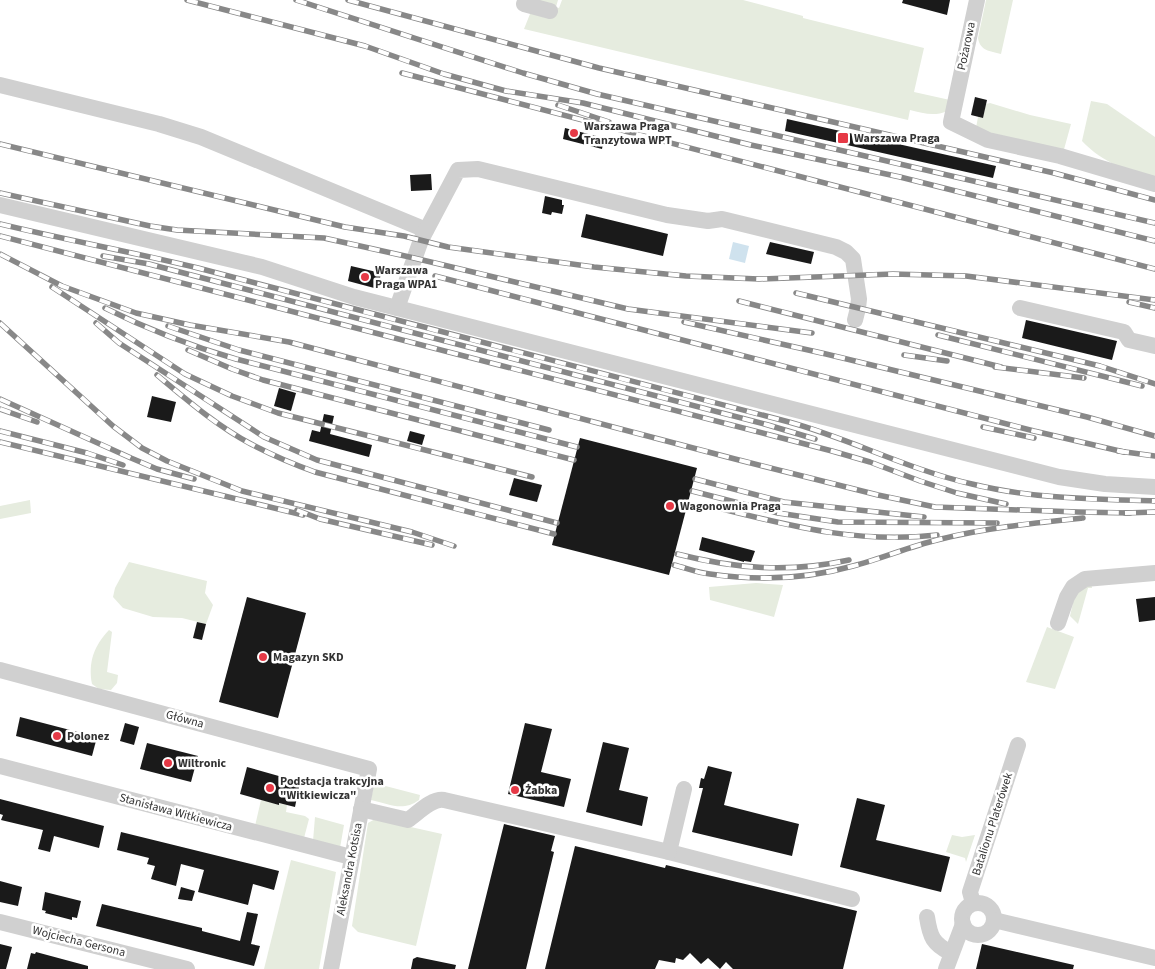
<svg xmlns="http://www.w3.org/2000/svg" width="1155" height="969" font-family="'Source Sans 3',sans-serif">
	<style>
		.green { fill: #e6ecdf }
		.water { fill: #cfe2ee }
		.building { fill: #1a1a1a }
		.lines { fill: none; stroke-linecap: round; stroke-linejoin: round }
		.minor { stroke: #d0d0d0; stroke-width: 16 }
		.rail-casing { stroke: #888; stroke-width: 5.5 }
		.rail { stroke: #fff; stroke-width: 4; stroke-dasharray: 11; stroke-linecap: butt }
		.poi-dot { fill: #e63946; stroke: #fff; stroke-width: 2 }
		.labels { text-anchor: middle; stroke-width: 5; stroke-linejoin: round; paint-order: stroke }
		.street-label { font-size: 12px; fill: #333; stroke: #fff }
		.poi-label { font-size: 12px; font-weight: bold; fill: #333; stroke: #fff; text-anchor: start }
	</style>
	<rect width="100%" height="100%" fill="#fff"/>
	<g class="green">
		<path d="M532,0H558L556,7L559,8L562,0H743L803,16V18L924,48L914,92L950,100L947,111C934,117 923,113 910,110L908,120L524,29L530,14Z"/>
		<path d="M986,0H1013L1001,54C990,51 980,51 978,38Z"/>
		<path d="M1091,101L1107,104L1155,137V179C1126,170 1103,163 1082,141Z"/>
		<path d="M990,103L1030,115L1071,124L1063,153L982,133L976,128L978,117L983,118L986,104Z"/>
		<path d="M30,500L31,513L0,519V506Z"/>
		<path d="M129,562L207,581L205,593L213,605L206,624L182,618L153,617L123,608L113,597L115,588Z"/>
		<path d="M1091,581L1092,588H1088L1078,624L1070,616L1075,594Z"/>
		<path d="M756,583L783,585L774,617L710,600L709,587Z"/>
		<path d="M1047,627L1074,637L1055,689L1026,682Z"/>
		<path d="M109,630L112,632L107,672L118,675L117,683L111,690L99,689L92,684C88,662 94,646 109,630Z"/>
		<path d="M374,783L420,795L419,800C403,812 389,804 371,800Z"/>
		<path d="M261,800L287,805L286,812L305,816L309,819L304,838L255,826Z"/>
		<path d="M315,817L344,825L340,848L313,841Z"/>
		<path d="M375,819L442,834L416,946L358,932L352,926L368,823Z"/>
		<path d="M952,835L962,837L975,835L966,862L965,858L946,852Z"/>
		<path d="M291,860L336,872L319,969H264Z"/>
	</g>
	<path class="water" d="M733,242L749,246L745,263L729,259Z"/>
	<g class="building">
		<path d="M903,0H950L947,15L902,3Z"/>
		<path d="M975,97L987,100L983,118L971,115Z"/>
		<path d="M787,119L996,166L993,178L785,131Z"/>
		<path d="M565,128L604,138L602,149L563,139Z"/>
		<path d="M431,174L432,190L411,191L410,175Z"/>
		<path d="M545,196L562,200V205H564L562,214L552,212L551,215L542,213Z"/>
		<path d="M586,214L668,234L663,256L581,237Z"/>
		<path d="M770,242L814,252L811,264L766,254Z"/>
		<path d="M351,266L381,273L378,289L348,281Z"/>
		<path d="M1026,320L1117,341L1112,360L1022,338Z"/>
		<path d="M279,388L296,393L291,411L274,406Z"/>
		<path d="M152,396L176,402L171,422L147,417Z"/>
		<path d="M324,414L334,416L330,434L372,445L369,457L309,441L312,430L320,432Z"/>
		<path d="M410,431L425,435L422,445L407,441Z"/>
		<path d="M580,438L697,468L669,575L552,545Z"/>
		<path d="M514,478L542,485L537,502L509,495Z"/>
		<path d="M702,537L755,551L751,562L744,561V562L699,550Z"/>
		<path d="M247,597L306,613L278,718L219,702Z"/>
		<path d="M1155,597V620L1139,622L1136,599Z"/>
		<path d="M197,622L206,624L202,640L193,638Z"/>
		<path d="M20,717L97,737L92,756L16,736Z"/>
		<path d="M125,723L139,727L134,745L120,741Z"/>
		<path d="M525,723L552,729L541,772L571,779L564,807L508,794Z"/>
		<path d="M603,742L629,748L619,790L648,797L642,826L586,812Z"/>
		<path d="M147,743L198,756L191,782L140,769Z"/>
		<path d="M708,766L732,772L724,805L799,824L792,856L692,832L703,788H699L701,778L704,779Z"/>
		<path d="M247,767L300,782L295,807L279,803V805L240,794Z"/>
		<path d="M857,798L885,805L876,840L950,857L941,892L840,867Z"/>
		<path d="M0,799L104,826L99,848L54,836L50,852L38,849L43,830L1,820L3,815L0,814Z"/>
		<path d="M504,824L555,836L551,851L554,852L526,969H468Z"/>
		<path d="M121,832L279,871L274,890L253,884L248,905L198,892L204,870L181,864L176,886L151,879L155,866L147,864L149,858L117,850Z"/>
		<path d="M575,846L665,868L666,865L857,911L843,969H733L726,962L720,969L708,958L701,964L690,953L683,960L676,958L675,963L659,960L655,969H545Z"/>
		<path d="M0,881L22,887L18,906L0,902Z"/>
		<path d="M181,887L195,891L192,901L178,899Z"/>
		<path d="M45,892L81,901L77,918L72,917V920L45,913L46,911L42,910Z"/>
		<path d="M102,904L202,928V931L240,941L247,912L258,914L251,944L260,946L254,966L96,926Z"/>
		<path d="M0,944L12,947L6,969H0Z"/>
		<path d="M982,944L1074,965L1073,969H976Z"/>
		<path d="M36,952L88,966V969H27L31,953L35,954Z"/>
		<path d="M417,957L456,965L455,969H411L413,959Z"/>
	</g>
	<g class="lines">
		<g class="minor">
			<path d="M977,0L951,122L988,140L1060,156L1155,184"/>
			<path d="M524,4L550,11"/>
			<path d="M0,85L159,124L201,137L426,230"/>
			<path d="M0,205L262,267L354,297L1059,477L1105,484L1155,487"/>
			<path d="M397,308L421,240L458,170L478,169L667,215L708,221L722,219L836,247L846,252L853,259L859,299L858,308L855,320"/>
			<path d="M1020,308L1124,332L1129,340L1155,346"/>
			<path d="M1058,623L1067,597L1073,587L1085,579L1155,573"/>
			<path d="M0,670L369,769L331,969"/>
			<path d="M0,766L351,857"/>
			<path d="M684,789L669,852L852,899"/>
			<path d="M361,809L408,820C418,813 432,798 444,800L669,852"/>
			<circle cx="978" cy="919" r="16"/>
			<path d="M973,903L970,892L1018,745"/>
			<path d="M927,917C930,937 933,944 951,953"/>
			<path d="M994,920L1155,958"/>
			<path d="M0,922L187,969"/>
			<path d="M946,969L963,924"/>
		</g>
		<defs>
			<g id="rail">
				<path d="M187,0L365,46L444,74L506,91L583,103L751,145L900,177L1155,241"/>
				<path d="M296,0L523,73L597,94L1155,223"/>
				<path d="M348,0L599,68L1054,173L1155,200"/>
				<path d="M402,73L1155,269"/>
				<path d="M558,105L609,122"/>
				<path d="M0,144L345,227L404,236L448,247L594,267L686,276L759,279L893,274L966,276L1155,300"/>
				<path d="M0,193L150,226L177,230L324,238L414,258L628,309L812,333"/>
				<path d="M0,224C66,240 132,252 198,268C395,320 592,371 789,422C851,439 909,470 972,484C1033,499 1093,499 1155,501"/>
				<path d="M0,236L832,451L870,462L920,481L957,493L1006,504"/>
				<path d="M0,254L62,286L136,313L190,325L289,342L735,459L878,495L935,507L1078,512L1130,513"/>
				<path d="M103,256L149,264L768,425L815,439"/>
				<path d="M435,276L1034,431L1124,452"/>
				<path d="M52,287L185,374L232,396L278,413L532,477"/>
				<path d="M796,293L1100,366L1155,384"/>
				<path d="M739,301L1001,367"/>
				<path d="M1129,302L1155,308"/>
				<path d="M105,308C147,329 191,346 236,359L577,447"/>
				<path d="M684,322L826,354L1087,417L1155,436"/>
				<path d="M0,323L113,426L142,448L167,461L242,491L412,532L454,546"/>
				<path d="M96,323L119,343L264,437L317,460L557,523"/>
				<path d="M168,326L239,350L549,430"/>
				<path d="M938,335L1142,386"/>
				<path d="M188,350L232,369L263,380L574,460"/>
				<path d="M904,355L947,361"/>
				<path d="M995,367L1084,378"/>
				<path d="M157,375C187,400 217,426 251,444C272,455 293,464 315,472L554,534"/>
				<path d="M0,399L131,458L157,469L194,479"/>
				<path d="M0,409L37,422"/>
				<path d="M983,427L1034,438"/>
				<path d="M0,431L87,453L123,465"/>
				<path d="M0,442L303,515"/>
				<path d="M1118,451L1155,456"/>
				<path d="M695,479L784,502L924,517"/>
				<path d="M692,491L778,513L838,522L997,523"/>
				<path d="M714,507C791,526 857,544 937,535"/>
				<path d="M297,510L320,519L432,545"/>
				<path d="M1125,513L1155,512"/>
				<path d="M677,554C736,569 789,573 849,560"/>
				<path d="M674,565C686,568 698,573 710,574C758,581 807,579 853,566C881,559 908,547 937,540C984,528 1034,523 1083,518"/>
			</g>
		</defs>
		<use href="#rail" class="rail-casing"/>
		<use href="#rail" class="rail"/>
	</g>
	<g class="poi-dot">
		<circle cx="574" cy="133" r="5"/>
		<rect x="837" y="132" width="12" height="12" rx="2.5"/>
		<circle cx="365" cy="277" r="5"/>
		<circle cx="670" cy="506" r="5"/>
		<circle cx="263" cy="657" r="5"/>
		<circle cx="57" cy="736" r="5"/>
		<circle cx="168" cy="763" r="5"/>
		<circle cx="270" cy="788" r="5"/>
		<circle cx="515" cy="790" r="5"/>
	</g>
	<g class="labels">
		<g class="street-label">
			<text transform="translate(966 46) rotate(-78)" y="4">Pożarowa</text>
			<text transform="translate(185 719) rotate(15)" y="4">Główna</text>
			<text transform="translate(176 812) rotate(15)" y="4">Stanisława Witkiewicza</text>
			<text transform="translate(992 824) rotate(-72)" y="4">Batalionu Platerówek</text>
			<text transform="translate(349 869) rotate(-79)" y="4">Aleksandra Kotsisa</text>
			<text transform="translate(79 941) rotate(14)" y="4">Wojciecha Gersona</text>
		</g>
		<g class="poi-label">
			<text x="584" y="130">Warszawa Praga<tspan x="584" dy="14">Tranzytowa WPT</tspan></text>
			<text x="854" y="142">Warszawa Praga</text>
			<text x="375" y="274">Warszawa<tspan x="375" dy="14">Praga WPA1</tspan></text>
			<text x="680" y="510">Wagonownia Praga</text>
			<text x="273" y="661">Magazyn SKD</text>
			<text x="67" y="740">Polonez</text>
			<text x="178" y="767">Wiltronic</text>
			<text x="280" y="785">Podstacja trakcyjna<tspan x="280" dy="14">"Witkiewicza"</tspan></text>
			<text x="525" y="794">Żabka</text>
		</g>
	</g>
</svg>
